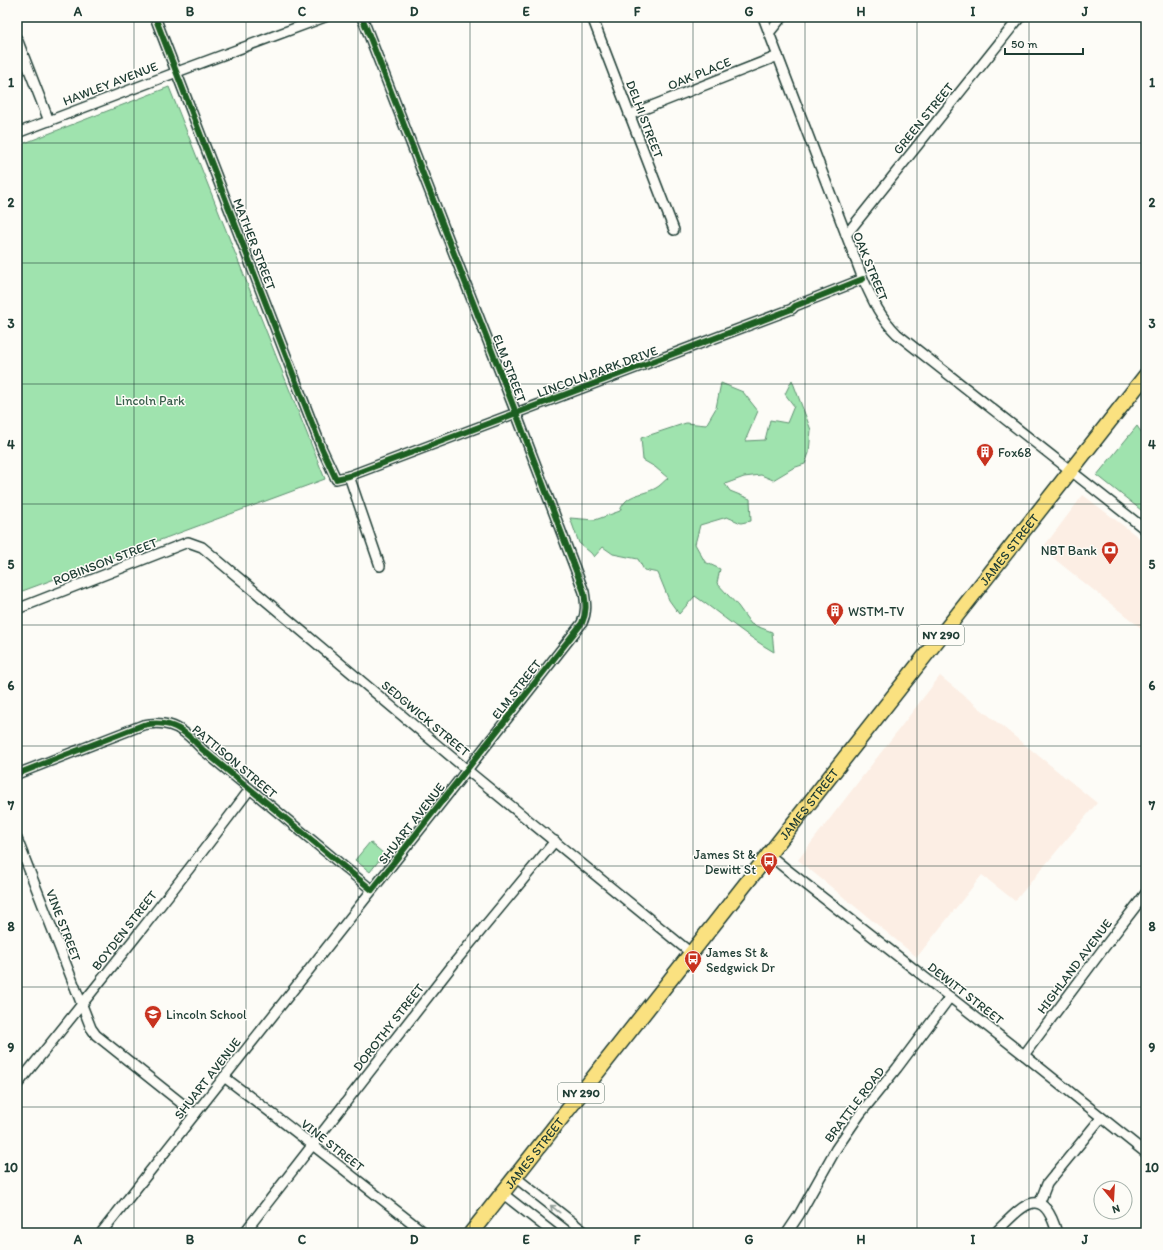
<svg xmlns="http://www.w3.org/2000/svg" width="1163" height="1250" font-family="Itim,sans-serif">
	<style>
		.built { fill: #fceee4 }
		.green { fill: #9fe3ae; stroke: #5f9071 }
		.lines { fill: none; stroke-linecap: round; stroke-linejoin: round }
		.minor-casing { stroke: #1f3d34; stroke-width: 12 }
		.primary-casing { stroke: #1f3d34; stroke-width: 17 }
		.minor { stroke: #fdfcf7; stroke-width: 9 }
		.primary { stroke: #fae180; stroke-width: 14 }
		.cycleway-casing { stroke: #fdfcf7; stroke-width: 8 }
		.cycleway { stroke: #1b5e20; stroke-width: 6 }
		.oneway { stroke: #8e9c96 }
		.grid { fill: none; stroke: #1f3d34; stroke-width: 1; stroke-opacity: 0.55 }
		.labels { text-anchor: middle; stroke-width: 3; stroke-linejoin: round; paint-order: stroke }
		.shield { fill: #fdfcf7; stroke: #62766e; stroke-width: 1 }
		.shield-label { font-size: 12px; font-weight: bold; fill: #1f3d34 }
		.street-label { font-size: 13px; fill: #1f3d34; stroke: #fdfcf7 }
		.park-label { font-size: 13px; fill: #395e4c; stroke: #fdfcf7 }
		.poi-label { font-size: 13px; fill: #1f3d34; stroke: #fdfcf7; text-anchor: start }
		.neatline { fill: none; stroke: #1f3d34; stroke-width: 1.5 }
		.grid-label { font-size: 13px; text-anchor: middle; font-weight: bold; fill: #1f3d34 }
	</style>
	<rect width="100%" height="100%" fill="#fdfcf7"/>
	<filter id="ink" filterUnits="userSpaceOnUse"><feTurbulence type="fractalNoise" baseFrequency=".025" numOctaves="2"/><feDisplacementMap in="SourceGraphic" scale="8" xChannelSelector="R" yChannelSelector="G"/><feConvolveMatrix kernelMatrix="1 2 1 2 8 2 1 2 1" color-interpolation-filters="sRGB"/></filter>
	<g filter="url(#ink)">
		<g class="built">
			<path d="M1083,495L1146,543V632L1042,549Z"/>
			<path d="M940,676L1097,803L1015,901L982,875L917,957L798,860Z"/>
		</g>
		<g class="green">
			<path d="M169,87L325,479L17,593V146Z"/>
			<path d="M792,380L811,430L809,453L805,464L793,468L773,480L761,475L744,477L725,484L730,491L750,499L751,521L741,523L727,517L700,525L695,544L705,562L720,569L717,583L738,606L751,624L772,632L774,652C746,636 722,615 695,596L679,614L669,600L658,573L644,570L638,559L613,554L603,547L594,557L591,553L579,543L570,518L595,520L620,511C626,493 641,496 656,488C660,486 664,481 668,478L655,467L643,460L641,438L686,423L706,425L716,408L721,383L743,392L758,411L745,441L765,440L770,420L787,423L794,406L785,394Z"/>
			<path d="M1137,426L1146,439V503L1144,506L1146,507V514L1097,475Z"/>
			<path d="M370,842L384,854L370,872L355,860Z"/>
		</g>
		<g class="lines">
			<defs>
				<g id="minor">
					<path d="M155,17L322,449L336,479L349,476L792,309L795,306L863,279"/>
					<path d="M592,17L674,230"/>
					<path d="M763,17L863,279C873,301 880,317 897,334L1146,530"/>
					<path d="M769,33L782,17"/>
					<path d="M17,39L49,121"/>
					<path d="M629,115L778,56"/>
					<path d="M17,133L177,72L325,17"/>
					<path d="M846,235L1020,17"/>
					<path d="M349,476L380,566"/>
					<path d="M17,609L188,542L202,547L467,770L691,953"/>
					<path d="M17,774L143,725C156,722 171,723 182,731C190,736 197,744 203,750L372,890"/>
					<path d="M17,839L91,1028L96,1035L195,1114"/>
					<path d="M768,854L785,868L1024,1055L1146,1153"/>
					<path d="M1024,1055L1103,949L1146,893"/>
					<path d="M224,1077C292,1128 358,1181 425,1233"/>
					<path d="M17,1085C96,987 175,889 250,789"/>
					<path d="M515,1177L586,1233"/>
					<path d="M502,1193L553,1233"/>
					<path d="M1040,1202L1047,1184L1101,1118"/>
					<path d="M101,1233L467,770L582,623C587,612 586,604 584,592L516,413L362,17"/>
					<path d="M244,1233L455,962L555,841"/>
					<path d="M787,1233L799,1215L836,1149L860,1114L897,1068L950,997"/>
					<path d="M995,1233C1021,1208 1042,1180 1057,1233"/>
				</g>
				<g id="primary">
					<path id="s1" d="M471,1233L1146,375"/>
				</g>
			</defs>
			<use href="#minor" class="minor-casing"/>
			<use href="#primary" class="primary-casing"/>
			<use href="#minor" class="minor"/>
			<use href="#primary" class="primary"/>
			<defs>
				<g id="cycleway">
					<path d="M155,17L322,449L336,479L349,476L792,309L795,306L863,279"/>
					<path d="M17,774L143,725C156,722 171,723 182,731C190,736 197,744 203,750L372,890L582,623C587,612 586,604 584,592L516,413L362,17"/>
				</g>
			</defs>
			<use href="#cycleway" class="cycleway-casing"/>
			<use href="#cycleway" class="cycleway"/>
		</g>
		<defs><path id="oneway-shaft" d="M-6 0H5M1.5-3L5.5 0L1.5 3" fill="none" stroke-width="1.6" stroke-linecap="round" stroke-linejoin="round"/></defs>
		<use class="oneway" href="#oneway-shaft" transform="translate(555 1209) rotate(-142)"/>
	</g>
	<path class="grid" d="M134,17V1233M246,17V1233M358,17V1233M470,17V1233M582,17V1233M693,17V1233M805,17V1233M917,17V1233M1029,17V1233M17,143H1146M17,263H1146M17,384H1146M17,504H1146M17,625H1146M17,746H1146M17,866H1146M17,987H1146M17,1107H1146"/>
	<defs>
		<symbol id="building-pin" viewBox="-11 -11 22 30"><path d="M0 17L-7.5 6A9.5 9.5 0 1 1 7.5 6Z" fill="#c8321e" stroke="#fdfcf7"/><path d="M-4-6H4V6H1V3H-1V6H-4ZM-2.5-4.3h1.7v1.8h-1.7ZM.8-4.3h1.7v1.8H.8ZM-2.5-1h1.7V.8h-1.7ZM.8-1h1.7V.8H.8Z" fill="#fff"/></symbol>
		<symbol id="bank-pin" viewBox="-11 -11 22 30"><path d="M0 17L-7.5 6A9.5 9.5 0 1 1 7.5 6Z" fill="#c8321e" stroke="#fdfcf7"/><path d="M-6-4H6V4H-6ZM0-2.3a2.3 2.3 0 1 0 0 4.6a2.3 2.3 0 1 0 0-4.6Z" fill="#fff"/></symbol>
		<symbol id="bus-pin" viewBox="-11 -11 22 30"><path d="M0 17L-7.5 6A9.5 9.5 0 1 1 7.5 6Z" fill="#c8321e" stroke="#fdfcf7"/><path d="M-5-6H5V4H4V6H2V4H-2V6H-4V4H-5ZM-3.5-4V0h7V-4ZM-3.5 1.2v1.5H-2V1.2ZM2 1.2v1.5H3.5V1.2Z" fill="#fff"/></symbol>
		<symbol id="school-pin" viewBox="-11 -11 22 30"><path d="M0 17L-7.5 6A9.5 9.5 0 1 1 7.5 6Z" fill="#c8321e" stroke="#fdfcf7"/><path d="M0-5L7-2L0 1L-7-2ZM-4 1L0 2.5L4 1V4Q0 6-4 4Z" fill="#fff"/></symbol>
	</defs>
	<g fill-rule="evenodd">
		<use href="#building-pin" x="975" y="442" width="20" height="27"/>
		<use href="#bank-pin" x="1100" y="540" width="20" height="27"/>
		<use href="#building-pin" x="825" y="601" width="20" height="27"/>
		<use href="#bus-pin" x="759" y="851" width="20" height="27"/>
		<use href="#bus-pin" x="683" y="949" width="20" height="27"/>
		<use href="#school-pin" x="143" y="1004" width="20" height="27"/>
	</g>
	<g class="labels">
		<g class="shield">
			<rect x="918" y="625" width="46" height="20" rx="3"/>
			<rect x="558" y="1083" width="46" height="20" rx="3"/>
		</g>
		<g class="shield-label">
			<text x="941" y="639">NY 290</text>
			<text x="581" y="1097">NY 290</text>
		</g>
		<g class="street-label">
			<text transform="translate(699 73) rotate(-22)" y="5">OAK PLACE</text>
			<text transform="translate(110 83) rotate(-21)" y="5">HAWLEY AVENUE</text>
			<text transform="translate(923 118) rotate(-51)" y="5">GREEN STREET</text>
			<text transform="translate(645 119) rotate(69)" y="5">DELHI STREET</text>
			<text transform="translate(255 244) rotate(69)" y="5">MATHER STREET</text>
			<text transform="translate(871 266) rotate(68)" y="5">OAK STREET</text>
			<text transform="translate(510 368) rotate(69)" y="5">ELM STREET</text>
			<text transform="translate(597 371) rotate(-20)" y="5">LINCOLN PARK DRIVE</text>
			<text dy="5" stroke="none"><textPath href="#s1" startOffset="870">JAMES STREET</textPath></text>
			<text transform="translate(105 561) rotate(-21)" y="5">ROBINSON STREET</text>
			<text transform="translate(516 689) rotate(-52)" y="5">ELM STREET</text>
			<text transform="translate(426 718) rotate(40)" y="5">SEDGWICK STREET</text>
			<text transform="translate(235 761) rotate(40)" y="5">PATTISON STREET</text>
			<text dy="5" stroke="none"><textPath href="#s1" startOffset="546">JAMES STREET</textPath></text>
			<text transform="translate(411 823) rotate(-52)" y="5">SHUART AVENUE</text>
			<text transform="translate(64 925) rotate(69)" y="5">VINE STREET</text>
			<text transform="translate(124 930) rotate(-52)" y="5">BOYDEN STREET</text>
			<text transform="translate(1074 966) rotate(-53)" y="5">HIGHLAND AVENUE</text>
			<text transform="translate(966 993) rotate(38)" y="5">DEWITT STREET</text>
			<text transform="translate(388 1027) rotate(-52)" y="5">DOROTHY STREET</text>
			<text transform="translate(207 1078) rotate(-52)" y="5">SHUART AVENUE</text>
			<text transform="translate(854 1104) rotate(-53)" y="5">BRATTLE ROAD</text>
			<text transform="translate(333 1145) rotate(38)" y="5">VINE STREET</text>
			<text dy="5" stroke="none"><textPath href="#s1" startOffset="102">JAMES STREET</textPath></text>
		</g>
		<g class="park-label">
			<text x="150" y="405">Lincoln Park</text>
		</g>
		<g class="poi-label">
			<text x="998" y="457">Fox68</text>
			<text x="1097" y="555" text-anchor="end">NBT Bank</text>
			<text x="848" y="616">WSTM-TV</text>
			<text x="756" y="859" text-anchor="end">James St &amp;<tspan x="756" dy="15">Dewitt St</tspan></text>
			<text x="706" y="957">James St &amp;<tspan x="706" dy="15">Sedgwick Dr</tspan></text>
			<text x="166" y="1019">Lincoln School</text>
		</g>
	</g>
	<rect width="1163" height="1250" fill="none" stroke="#fdfcf7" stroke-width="44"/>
	<g transform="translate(1113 1200) rotate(162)"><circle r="19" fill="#fdfcf7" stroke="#a4b0a9"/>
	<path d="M0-3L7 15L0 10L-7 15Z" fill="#c8321e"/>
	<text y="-6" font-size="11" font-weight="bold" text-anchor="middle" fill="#1f3d34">N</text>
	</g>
	<path d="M1005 48v6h78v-6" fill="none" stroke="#1f3d34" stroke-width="2"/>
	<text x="1011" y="48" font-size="12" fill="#1f3d34" stroke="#fdfcf7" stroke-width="3" paint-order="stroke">50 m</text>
	<rect x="22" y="22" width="1119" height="1206" class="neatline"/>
	<g class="grid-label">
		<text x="78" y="16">A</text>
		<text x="190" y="16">B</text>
		<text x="302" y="16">C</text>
		<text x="414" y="16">D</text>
		<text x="526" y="16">E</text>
		<text x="637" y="16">F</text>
		<text x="749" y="16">G</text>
		<text x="861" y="16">H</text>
		<text x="973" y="16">I</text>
		<text x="1085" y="16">J</text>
		<text x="11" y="87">1</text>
		<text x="1152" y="87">1</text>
		<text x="11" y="207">2</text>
		<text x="1152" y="207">2</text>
		<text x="11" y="328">3</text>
		<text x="1152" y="328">3</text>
		<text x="11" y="449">4</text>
		<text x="1152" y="449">4</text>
		<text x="11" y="569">5</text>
		<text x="1152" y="569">5</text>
		<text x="11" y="690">6</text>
		<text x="1152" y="690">6</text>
		<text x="11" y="810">7</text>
		<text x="1152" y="810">7</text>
		<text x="11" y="931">8</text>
		<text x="1152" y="931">8</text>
		<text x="11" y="1052">9</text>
		<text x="1152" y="1052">9</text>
		<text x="11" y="1172">10</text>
		<text x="1152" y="1172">10</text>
		<text x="78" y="1244">A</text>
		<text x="190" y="1244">B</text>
		<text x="302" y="1244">C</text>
		<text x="414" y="1244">D</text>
		<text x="526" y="1244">E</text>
		<text x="637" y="1244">F</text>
		<text x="749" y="1244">G</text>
		<text x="861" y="1244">H</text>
		<text x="973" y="1244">I</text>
		<text x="1085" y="1244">J</text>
	</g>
</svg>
